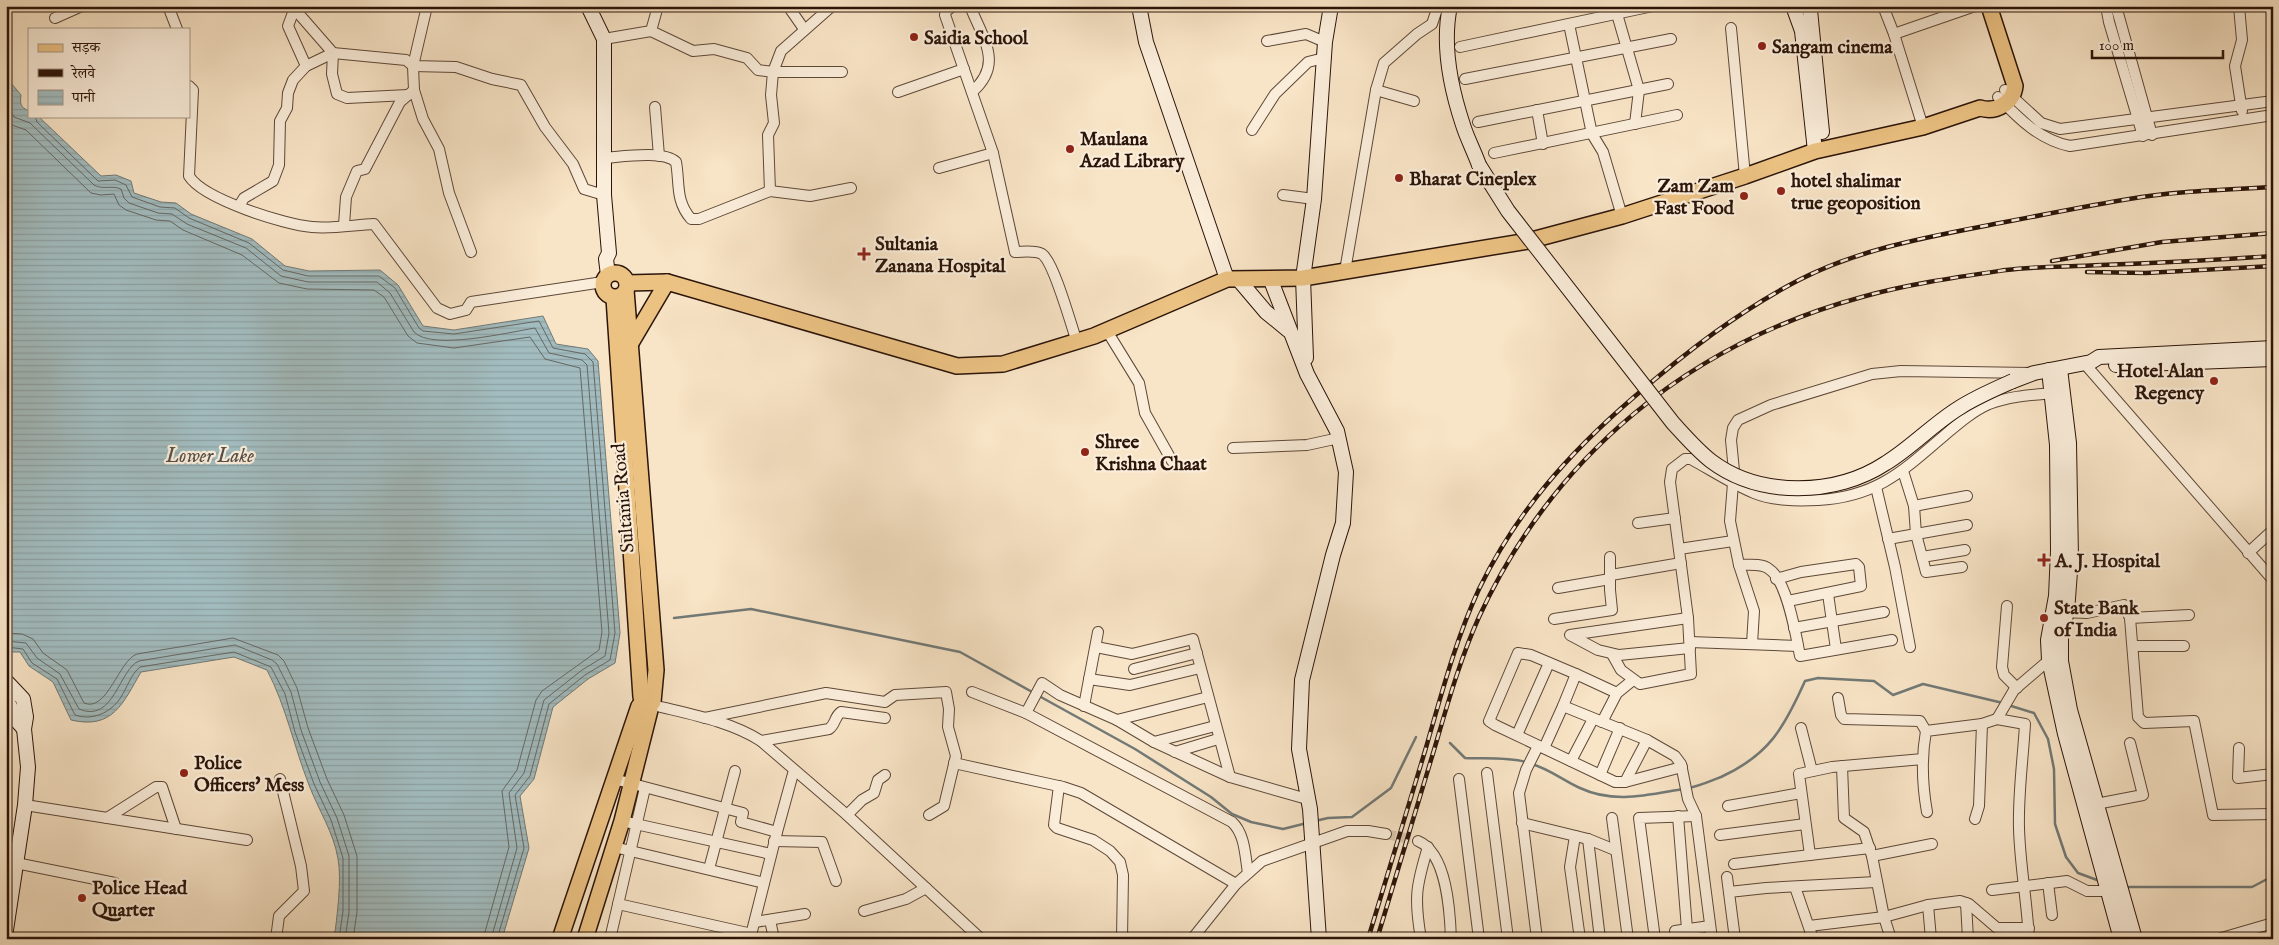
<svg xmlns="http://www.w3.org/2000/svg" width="2279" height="945" font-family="'IM FELL English','Noto Serif Devanagari',serif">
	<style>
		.water { fill: url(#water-rules); stroke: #727976 }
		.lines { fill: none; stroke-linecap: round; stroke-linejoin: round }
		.shore { stroke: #666864; stroke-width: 1 }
		.stream { stroke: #727976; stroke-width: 2.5 }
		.street-tunnel { stroke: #d9c5aa; stroke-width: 10; stroke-dasharray: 10 5; stroke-linecap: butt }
		.street-casing { stroke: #5e4838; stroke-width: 12 }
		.secondary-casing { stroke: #2b1409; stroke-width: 16 }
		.primary-casing { stroke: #2b1409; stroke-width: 18 }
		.street { stroke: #faedda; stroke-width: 10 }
		.secondary { stroke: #faedda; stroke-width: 14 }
		.primary { stroke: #ecc283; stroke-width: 15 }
		.rail-casing { stroke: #2b1409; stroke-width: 4.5 }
		.rail { stroke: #faedda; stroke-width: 2.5; stroke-dasharray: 8; stroke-linecap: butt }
		.secondary-bridge-casing { stroke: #2b1409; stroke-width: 16; stroke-linecap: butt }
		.secondary-bridge { stroke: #faedda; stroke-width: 14 }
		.poi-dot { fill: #8f2418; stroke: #faedda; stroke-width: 2 }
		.labels { text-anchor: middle; stroke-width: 4.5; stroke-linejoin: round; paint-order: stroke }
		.poi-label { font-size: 19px; font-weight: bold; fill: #2b1409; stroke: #faedda; text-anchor: start }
		.street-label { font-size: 19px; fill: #2b1409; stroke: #faedda }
		.water-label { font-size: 20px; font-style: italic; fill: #554f49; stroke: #faedda }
	</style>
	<defs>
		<pattern id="water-rules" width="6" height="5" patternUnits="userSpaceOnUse" patternTransform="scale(1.25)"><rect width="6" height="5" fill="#a2bcbf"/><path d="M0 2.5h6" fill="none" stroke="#8ca1a3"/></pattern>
	</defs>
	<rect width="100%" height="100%" fill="#f8e4c6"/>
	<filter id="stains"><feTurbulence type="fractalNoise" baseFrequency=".004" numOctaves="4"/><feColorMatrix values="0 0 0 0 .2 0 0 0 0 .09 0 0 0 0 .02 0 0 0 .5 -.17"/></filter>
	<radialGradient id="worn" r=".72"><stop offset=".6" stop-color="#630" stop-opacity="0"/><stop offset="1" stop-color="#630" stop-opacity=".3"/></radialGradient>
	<path class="water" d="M6,77L21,95C20,104 20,107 29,111V116H38L101,176L116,175L131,181L134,193L161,202L176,203L191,214L252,239L285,266L309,271L380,270L398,285L423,326L454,330L543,316L556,344L588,349L598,361L620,633L615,663L588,679L553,707L534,779L520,796L529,848L502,939H334C337,918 342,879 338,859C334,833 318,809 309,785C294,747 286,706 267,670L234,657L141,672C123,703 113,730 71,720L53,682L29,666L20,652H6Z"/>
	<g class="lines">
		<g class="shore">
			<path d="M6,94L9,98L10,109L14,117L30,123L94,185C103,190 112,185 121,189L124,198L129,203L158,213L172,214L187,224L246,248L281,276L308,282H377L390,293L414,332C432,351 510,332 535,328L549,353L582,360L587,365L609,633L605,656L582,670L544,700L524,773L509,793L517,848L491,939"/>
			<path d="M35,116L37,122L98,181L115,180L126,185L132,197L160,207L175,208L189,218L249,243L283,270L308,276H379L395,288L419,328L423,331L454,334L539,321L553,348L585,354L593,362L615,633L610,660L585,675L549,704L530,776L515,795L524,848L497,939"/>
			<path d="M6,118L12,125L26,130L91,193L101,195L114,194L119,205L126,210L156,220L170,221L183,230L242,255L279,283L307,289L374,290L384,297L408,336L417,343L454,348L530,337L545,359L580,368L602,632L599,650L542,691L536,700L517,770L502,791L509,847L483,939"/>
			<path d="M6,633L22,634L33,639L43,653L67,670L84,703C107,713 119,660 137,654L233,638L278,655L284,661L297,688L308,728L327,779L344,815L357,856V912L353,939"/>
			<path d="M6,641L26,643L37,658L60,674L79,709C114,724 119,669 139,661L235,645L272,660L277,664L291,692L301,730L320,782L337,818L349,856V912L345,939"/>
			<path d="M6,647L23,649L32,663L57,679L75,715C92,721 111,713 121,697C127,688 131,674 140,667L234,652L271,667L285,694L295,732L314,784L331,820L343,858V911L339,939"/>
		</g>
		<g class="stream">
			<path d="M674,618L751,609L960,652L1034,693"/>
			<path d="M1039,696L1135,749L1211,797L1232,814L1251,822L1283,829L1307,823"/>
			<path d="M2008,705L2034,713L2048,739L2054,769L2055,824L2066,857L2078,873L2097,880"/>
			<path d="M1450,743L1465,758C1486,759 1506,757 1526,762"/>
			<path d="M1531,764C1548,768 1564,781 1580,788C1614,804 1647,795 1683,789"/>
			<path d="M1688,788C1700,786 1710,781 1721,777C1769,755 1784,728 1805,681L1818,678L1874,681L1893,695L1923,684L2003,703"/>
			<path d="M1315,821L1328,818L1352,817L1391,788L1416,737"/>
			<path d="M2128,887H2252L2273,876"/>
		</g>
		<path class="street-tunnel" d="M1386,834L1418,841"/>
		<defs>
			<g id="street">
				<path d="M168,6L177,29"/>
				<path d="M292,6L333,53L406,60L413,66L456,67L492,79L521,85L545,127L573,164L584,189L604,195"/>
				<path d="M788,6L804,29"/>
				<path d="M953,6L946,11L945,15L993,153L1015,252C1023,252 1035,250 1042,254C1054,262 1071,325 1077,342"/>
				<path d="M970,6C983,39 1004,64 972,92"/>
				<path d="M1883,6L1894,34L1923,127"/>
				<path d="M2106,6L2109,22L2143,136"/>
				<path d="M2116,6L2152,135"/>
				<path d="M2239,6L2242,40L2235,66L2242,111"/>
				<path d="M294,10L288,26L306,66"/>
				<path d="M1617,14L1639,90L1635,124"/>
				<path d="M55,18L82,6"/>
				<path d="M1569,24L1592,134L1603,152L1622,216"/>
				<path d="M1731,28L1745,176"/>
				<path d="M651,31L693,51L714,49L747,58L758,70L773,72H842"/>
				<path d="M1894,34L1975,6"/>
				<path d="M604,39L651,31L658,6"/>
				<path d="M1267,41L1306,34L1325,42"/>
				<path d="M1460,47L1653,6"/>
				<path d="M1465,79L1671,39"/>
				<path d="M189,86L193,90L189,176C203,199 285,225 312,227C331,229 354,225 374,224L437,308L450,314L466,310L471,302L603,282"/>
				<path d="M414,90L423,119L439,149L449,193L471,252"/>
				<path d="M1376,90L1414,101"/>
				<path d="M2005,90L2041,123L2060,129L2273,101"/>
				<path d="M898,92L964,69"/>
				<path d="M1998,97C2019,119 2040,140 2070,146L2273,115"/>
				<path d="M655,107L659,156"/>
				<path d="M1537,110L1543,144"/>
				<path d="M1478,122L1668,84"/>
				<path d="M1252,130L1275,94L1308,62L1324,58"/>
				<path d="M1494,153L1677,115"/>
				<path d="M603,158C621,157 663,150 676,162C680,184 675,200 691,219H699L770,191L810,196L851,188"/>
				<path d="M939,168L993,153"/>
				<path d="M770,191L768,135L774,123L771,95L773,72L781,51L832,6"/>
				<path d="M1283,195L1314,199"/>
				<path d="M239,206L244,198L273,181L279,165L280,121L287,108L288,93L293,80L306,66L333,53L332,74L337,94L347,98L408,95"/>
				<path d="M344,225L346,197L357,171L365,169L400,102L414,90L413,66L427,6"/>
				<path d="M1345,271L1376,90L1384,63L1417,34L1432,24L1438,6"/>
				<path d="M1107,331L1139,383L1145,413L1172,461"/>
				<path d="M2084,363L2273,580"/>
				<path d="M1233,448L1307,445L1339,438"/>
				<path d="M1903,471L1914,506L1916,534L1926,572L1962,567"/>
				<path d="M1876,487L1895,567L1910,647"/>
				<path d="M1914,506L1967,496"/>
				<path d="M1638,523L1675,518"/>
				<path d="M1888,539L1967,525"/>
				<path d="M1679,549L1733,541"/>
				<path d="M2248,553L2273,530"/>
				<path d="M1922,557L1965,550"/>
				<path d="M1739,565C1748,565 1762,563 1769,569C1787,580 1796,635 1800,656L1892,640"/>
				<path d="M1611,575L1681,563"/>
				<path d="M1776,579L1801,572L1856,564L1859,567L1861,586L1788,601"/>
				<path d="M1558,588L1610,579"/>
				<path d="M1828,594L1836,649"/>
				<path d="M2007,606L2002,667L2004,675L2017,688"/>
				<path d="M2062,612L2087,613L2124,605L2130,618L2138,717L2144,723L2194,721L2213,815L2273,814"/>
				<path d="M1688,618L1570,635L1598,650L1619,655L1690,648"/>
				<path d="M2130,618L2189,615"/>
				<path d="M1554,619L1612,610L1610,590V557"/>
				<path d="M1794,628L1884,612"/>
				<path d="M1690,642L1798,646"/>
				<path d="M1752,644L1754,611L1739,565L1730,521L1734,471L1731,440L1733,428L1738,420L1771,405L1872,374L1901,371L2031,373"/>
				<path d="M2133,646H2184"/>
				<path d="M1096,647L1132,654L1193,639L1230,777"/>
				<path d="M1612,654L1621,670L1640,684L1691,674L1688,618L1670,482L1672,469L1685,459H1691C1711,470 1732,484 1754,493C1774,501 1797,501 1818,500C1877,497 1904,470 1946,434C1959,423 1973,411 1989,404C2010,396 2031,395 2053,393"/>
				<path d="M1134,669L1197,653"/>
				<path d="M1576,674L1531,655L1518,653L1489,721L1495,725L1615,782H1625L1682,767"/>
				<path d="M1089,679L1130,685L1200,668"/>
				<path d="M972,692L1026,713L1042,683L1060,695L1117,720L1154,742L1230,777L1307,799"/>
				<path d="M1617,693L1576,674L1563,706L1647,740L1675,756L1681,764L1688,799L1696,816L1712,939"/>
				<path d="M1838,698L1841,715L1844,719L1920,721L1926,731"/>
				<path d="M653,705C689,714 730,721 761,741L847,815L981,939"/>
				<path d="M1084,706L1098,632"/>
				<path d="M1026,713L1232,822C1245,834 1245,855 1248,873"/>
				<path d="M705,718L826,693L885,702L895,695L946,692L949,709L948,727L956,756L944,806L929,815"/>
				<path d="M1997,719L2014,690L2049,660"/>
				<path d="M1117,720L1208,697"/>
				<path d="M1602,722L1617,693L1633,680"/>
				<path d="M1801,728L1812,771"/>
				<path d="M1517,735L1549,663"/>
				<path d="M761,741L829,729C836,724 834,717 841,712L885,718"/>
				<path d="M1154,742L1215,726"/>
				<path d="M1544,748L1563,706"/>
				<path d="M2239,748L2238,778L2273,774"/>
				<path d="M1175,752L1218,739"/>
				<path d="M1571,761L1593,719"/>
				<path d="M954,763L1063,787L1081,793L1236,884"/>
				<path d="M1842,766L1844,818L1864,832L1872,856L1884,917L1891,939"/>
				<path d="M1487,773L1508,939"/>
				<path d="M1600,775L1620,728"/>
				<path d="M614,779L743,813L741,822L777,832"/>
				<path d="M1459,779L1479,939"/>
				<path d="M1625,782L1647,740"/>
				<path d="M1059,786L1054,825L1057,828L1093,840L1110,851L1120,862L1123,875L1122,939"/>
				<path d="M25,805L247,840"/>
				<path d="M2091,805L2143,795L2130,743"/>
				<path d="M1728,806L1801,793"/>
				<path d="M1927,812C1922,784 1921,759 1926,731L1982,724L1997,719L2025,724C2023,759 2018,794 2019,828C2020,866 2027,901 2029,939"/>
				<path d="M847,815L862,800L874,793L878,780L885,775"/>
				<path d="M1678,816L1687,929"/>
				<path d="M107,818L156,787H162L176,829"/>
				<path d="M1612,818L1628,939"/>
				<path d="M1975,819L1979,806L1982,724"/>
				<path d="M622,821L771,854"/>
				<path d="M1522,823L1588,839L1615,850"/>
				<path d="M1720,835L1805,824"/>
				<path d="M1575,836L1570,867L1580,939"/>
				<path d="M1588,839L1600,939"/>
				<path d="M774,841L822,842L836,881"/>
				<path d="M1418,841C1447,853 1450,911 1451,939"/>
				<path d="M614,847L764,883"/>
				<path d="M1810,855L1799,774L1832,767L1923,759"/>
				<path d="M1872,856L1932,844"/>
				<path d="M16,863L115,883"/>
				<path d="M1734,864L1870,848"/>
				<path d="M709,869L735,771"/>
				<path d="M1727,877L1735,939"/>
				<path d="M2048,883L2052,915"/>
				<path d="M1795,887L1813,939"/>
				<path d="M1992,890L2067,881L2087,891H2107"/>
				<path d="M1729,892L1766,888L1876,882"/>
				<path d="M1966,903L1968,939"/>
				<path d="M618,904L752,934"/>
				<path d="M1928,905L1931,939"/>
				<path d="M864,911L906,899L926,888"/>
				<path d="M770,920L774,939"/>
				<path d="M755,922L805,914"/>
				<path d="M1809,926L1884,917L1928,905L1960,901L1969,904L1997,928H2029"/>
				<path d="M276,939L279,916L304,891L301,866L280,779"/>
				<path d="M610,939L645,788"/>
				<path d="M750,939L777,832L794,770"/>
				<path d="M1192,939L1236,884L1262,861L1347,831H1368L1386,834"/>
				<path d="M1421,939C1414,898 1416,886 1428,847"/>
				<path d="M1537,939L1519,793L1526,770L1538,746"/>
				<path d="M1655,939L1639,818L1696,816"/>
				<path d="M1676,939L1675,931L1710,926"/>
				<path d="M2218,939L2273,923"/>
			</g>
			<g id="secondary">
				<path d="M588,6L604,39V195L609,253L606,259L608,275"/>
				<path d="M1139,6L1146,42L1227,279"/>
				<path d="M1450,6C1442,44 1451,89 1463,125C1467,138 1474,151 1479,165"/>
				<path d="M1793,6L1802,31L1815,151"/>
				<path d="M1807,6L1810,10L1822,132"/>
				<path d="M1270,278L1307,374L1337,431L1346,472L1343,523L1333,555L1302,680L1299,749L1310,809L1319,939"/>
				<path d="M1238,279L1266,312L1288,330"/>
				<path d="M1306,358L1303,278L1314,199L1325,42L1331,6"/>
				<path d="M2116,365L2273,359"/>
				<path d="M2060,369L2069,443L2071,558L2067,612L2061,634V661L2070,710L2135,939"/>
				<path d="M2049,370L2057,445L2058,551L2056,596L2048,640L2049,660L2065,734L2121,939"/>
				<path d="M2013,381L2034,373L2091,362L2099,357L2273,348"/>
				<path d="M6,681L23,699L26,717L24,729L28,767L25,805L6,930"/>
				<path d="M6,698L17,721L24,729"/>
			</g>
			<g id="primary">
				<circle cx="615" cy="285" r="12"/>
				<path d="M627,283L667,282L957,366L1003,364L1094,336L1227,279L1303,278L1528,241L1622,216L1745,176L1815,151L1923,127L1980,108C1996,113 2013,103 2015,86L1989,6"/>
				<path d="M626,290L656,670L653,702"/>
				<path d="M614,298L641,697"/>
				<path d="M631,343L667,282"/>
				<path d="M560,939L639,706"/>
				<path d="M585,939L622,821L650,710"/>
			</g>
		</defs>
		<use href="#street" class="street-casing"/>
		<use href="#secondary" class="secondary-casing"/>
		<use href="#primary" class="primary-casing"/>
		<use href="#street" class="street"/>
		<use href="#secondary" class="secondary"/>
		<use href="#primary" class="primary"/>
		<defs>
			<g id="rail">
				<path d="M2052,261L2162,242L2273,233"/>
				<path d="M2087,272L2146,273L2273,266"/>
				<path d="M1368,939C1387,876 1406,813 1425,751C1441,696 1455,641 1479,589C1517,511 1569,453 1634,397C1685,353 1739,311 1799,280C1861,248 1933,236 2000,223C2043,215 2086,206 2129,199C2176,191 2225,190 2273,187"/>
				<path d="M1377,939C1396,876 1415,813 1434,750C1447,706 1460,659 1479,617C1554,455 1689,344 1862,297C1908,284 1958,277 2006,270C2037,266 2069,267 2101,265C2158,263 2216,260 2273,256"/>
			</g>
		</defs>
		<use href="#rail" class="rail-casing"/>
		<use href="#rail" class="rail"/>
		<defs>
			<path id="secondary-bridge" d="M1479,165L1508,211L1673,423C1685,436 1697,450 1711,461C1760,498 1836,496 1886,463C1912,447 1933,424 1959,408C1976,397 1995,389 2013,381"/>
		</defs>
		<use href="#secondary-bridge" class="secondary-bridge-casing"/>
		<use href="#secondary-bridge" class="secondary-bridge"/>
	</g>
	<g class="poi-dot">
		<circle cx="914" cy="37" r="5"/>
		<circle cx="1762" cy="46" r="5"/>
		<circle cx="1070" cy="149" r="5"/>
		<circle cx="1399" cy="178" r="5"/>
		<circle cx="1781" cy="191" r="5"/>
		<circle cx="1744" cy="196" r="5"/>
		<path d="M861.5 246.5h5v5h5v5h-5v5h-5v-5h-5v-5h5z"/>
		<circle cx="2214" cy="381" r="5"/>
		<circle cx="1085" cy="452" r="5"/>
		<path d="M2041.5 552.5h5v5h5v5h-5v5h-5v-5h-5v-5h5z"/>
		<circle cx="2044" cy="618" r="5"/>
		<circle cx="184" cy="773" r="5"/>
		<circle cx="82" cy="898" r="5"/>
	</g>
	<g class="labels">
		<g class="poi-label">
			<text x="924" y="44">Saidia School</text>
			<text x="1772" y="53">Sangam cinema</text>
			<text x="1080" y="145">Maulana<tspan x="1080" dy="22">Azad Library</tspan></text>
			<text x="1409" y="185">Bharat Cineplex</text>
			<text x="1791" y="187">hotel shalimar<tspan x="1791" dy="22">true geoposition</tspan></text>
			<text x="1734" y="192" text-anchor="end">Zam Zam<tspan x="1734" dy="22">Fast Food</tspan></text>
			<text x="875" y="250">Sultania<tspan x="875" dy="22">Zanana Hospital</tspan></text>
			<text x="2204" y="377" text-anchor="end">Hotel Alan<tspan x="2204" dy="22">Regency</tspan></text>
			<text x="1095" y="448">Shree<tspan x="1095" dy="22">Krishna Chaat</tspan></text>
			<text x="2055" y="567">A. J. Hospital</text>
			<text x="2054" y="614">State Bank<tspan x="2054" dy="22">of India</tspan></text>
			<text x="194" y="769">Police<tspan x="194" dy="22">Officers' Mess</tspan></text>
			<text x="92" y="894">Police Head<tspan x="92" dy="22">Quarter</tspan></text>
		</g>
		<g class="street-label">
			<text transform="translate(622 498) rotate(-95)" y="7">Sultania Road</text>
		</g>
		<g class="water-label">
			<text x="210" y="462">Lower Lake</text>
		</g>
	</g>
	<rect width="2279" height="945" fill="none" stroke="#f8e4c6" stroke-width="25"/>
	<rect x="8" y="8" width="2264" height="930" fill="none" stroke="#2b1409" stroke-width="2.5"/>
	<rect x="12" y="12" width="2254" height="920" fill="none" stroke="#2b1409"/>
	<rect x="28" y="28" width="162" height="90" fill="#faedda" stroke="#a79686"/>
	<rect x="38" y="44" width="25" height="8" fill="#ecc283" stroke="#a79686"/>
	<text x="72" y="52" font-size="15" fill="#2b1409">सड़क</text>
	<rect x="38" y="69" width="25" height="8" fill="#2b1409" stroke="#a79686"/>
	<text x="72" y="78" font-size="15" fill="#2b1409">रेलवे</text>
	<rect x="38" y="90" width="25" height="15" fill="url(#water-rules)" stroke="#a79686"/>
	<text x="72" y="102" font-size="15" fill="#2b1409">पानी</text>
	<path d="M2092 50v8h131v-8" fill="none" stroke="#2b1409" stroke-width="2.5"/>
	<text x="2099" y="50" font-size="15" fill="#2b1409" stroke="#faedda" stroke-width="4" paint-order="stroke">100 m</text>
	<rect width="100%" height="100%" filter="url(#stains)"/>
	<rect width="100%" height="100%" fill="url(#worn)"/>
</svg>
